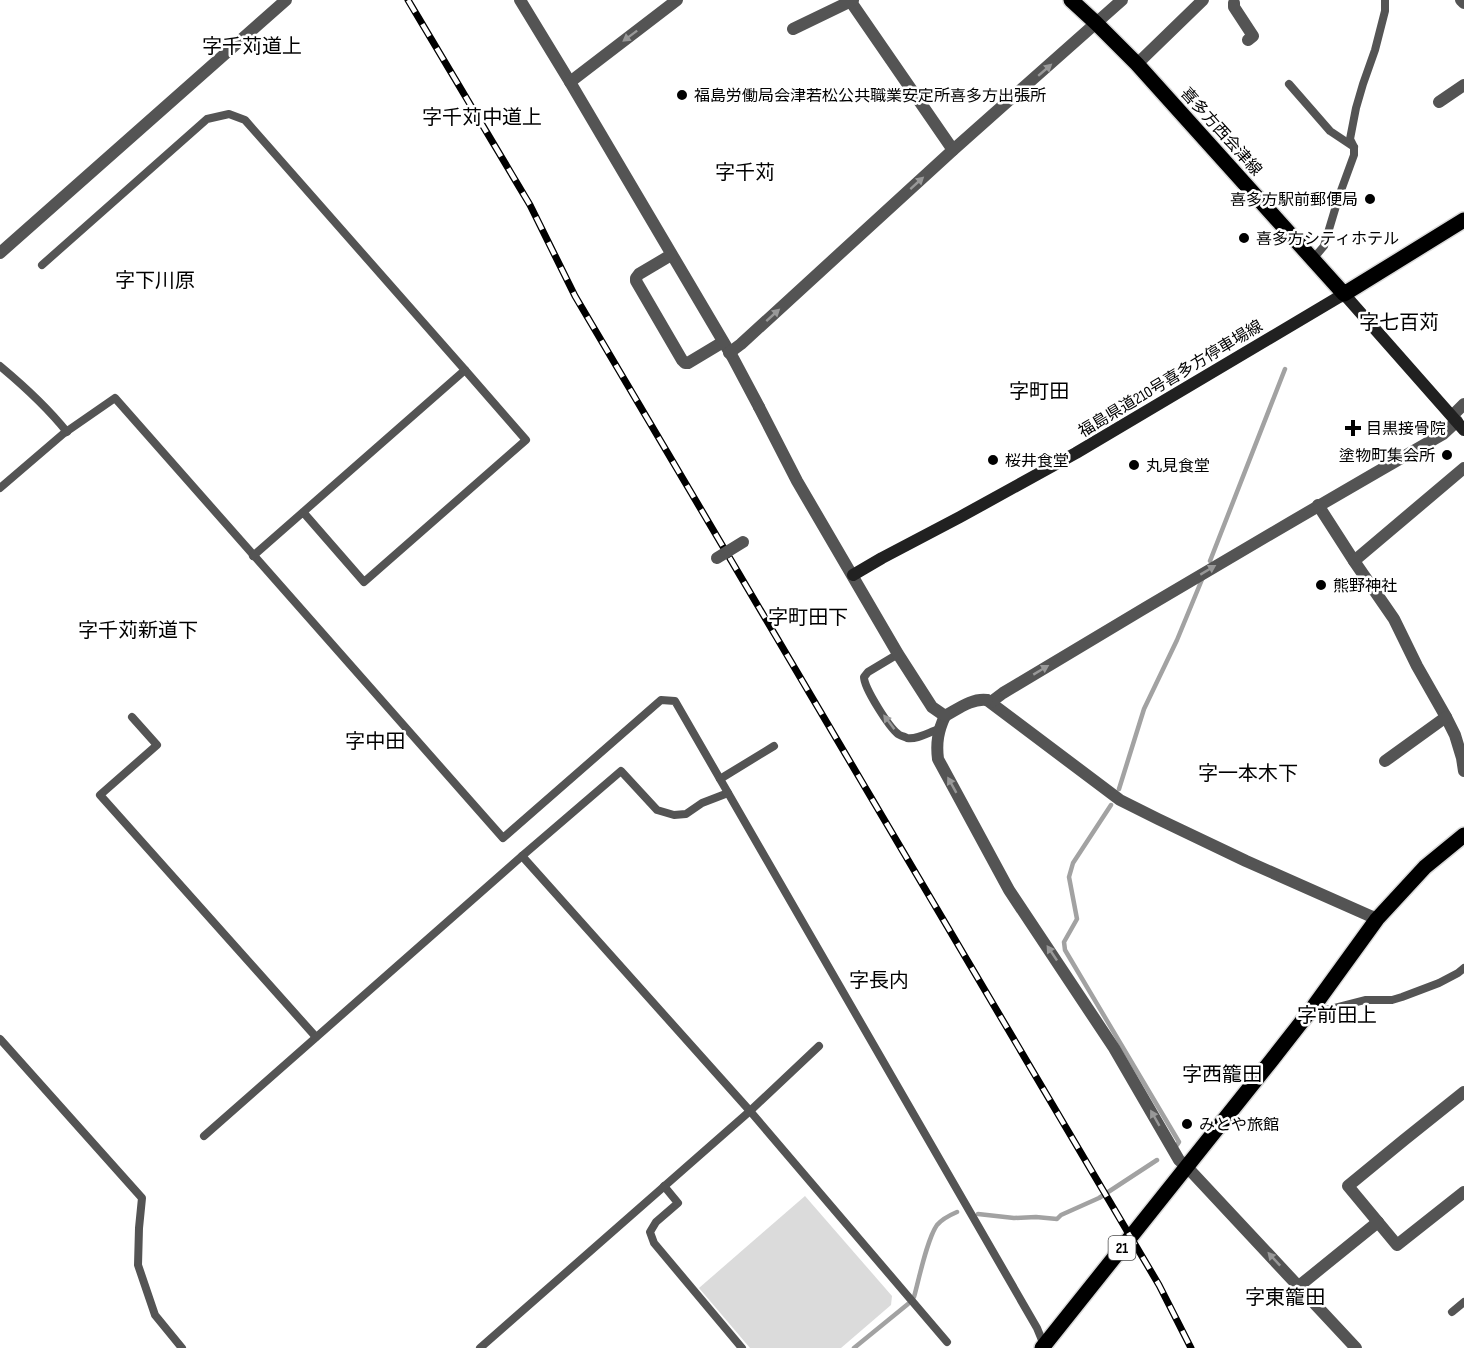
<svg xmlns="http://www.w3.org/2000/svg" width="1464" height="1348" font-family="'Sofia Sans Condensed','Noto Sans JP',sans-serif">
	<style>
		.green { fill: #dbdbdb }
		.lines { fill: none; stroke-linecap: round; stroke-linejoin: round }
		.stream { stroke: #a2a2a2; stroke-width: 4.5 }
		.primary-casing { stroke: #dbdbdb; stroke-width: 18 }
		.service { stroke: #545454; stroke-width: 8 }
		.minor { stroke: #545454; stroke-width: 12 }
		.tertiary { stroke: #545454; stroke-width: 12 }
		.secondary { stroke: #212121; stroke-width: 12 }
		.primary { stroke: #000; stroke-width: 15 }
		.rail-casing { stroke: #000; stroke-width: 7 }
		.rail { stroke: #fff; stroke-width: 4.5; stroke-dasharray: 14; stroke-linecap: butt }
		.pedestrian-bridge { stroke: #545454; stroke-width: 12 }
		.oneway { fill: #989898 }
		.poi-dot { fill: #000; stroke: #fff; stroke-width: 2 }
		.labels { text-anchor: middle; stroke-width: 5; stroke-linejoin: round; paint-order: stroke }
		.shield { fill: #fff; stroke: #4c4c4c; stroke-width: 1.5 }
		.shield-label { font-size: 15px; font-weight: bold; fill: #000 }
		.poi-label { font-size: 16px; fill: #000; stroke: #fff; text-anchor: start }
		.street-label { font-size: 16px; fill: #000; stroke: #fff }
		.quarter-label { font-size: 20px; fill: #000; stroke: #fff }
	</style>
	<rect width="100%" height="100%" fill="#fff"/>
	<path class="green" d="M805,1196L892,1296L891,1305L841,1348H750L699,1288Z"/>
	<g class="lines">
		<g class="stream">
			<path d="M1210,561L1285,369"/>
			<path d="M1119,789L1144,709L1177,640L1203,577"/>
			<path d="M1111,805L1073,863L1069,877L1077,919L1064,942L1065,950L1179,1142L1177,1145"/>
			<path d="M978,1214L1014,1218L1036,1217L1057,1219L1061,1215L1099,1198L1157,1160"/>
			<path d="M914,1297C919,1279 927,1239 937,1225C943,1218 950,1215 957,1212"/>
			<path d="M854,1348L908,1304"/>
		</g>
		<defs>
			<g id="primary">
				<path d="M1071,0L1096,23L1137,64L1344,294L1464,220"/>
				<path d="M1042,1348L1271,1061L1314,1006L1377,919L1425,867L1464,835"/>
			</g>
		</defs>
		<use href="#primary" class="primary-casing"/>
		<g class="service">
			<path d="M1289,84L1330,131L1354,147"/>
			<path d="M1313,259L1324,246L1339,196L1354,155V147L1350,139L1356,108L1363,84L1375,50L1385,11V0"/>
			<path d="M42,265L207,119L229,114L245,120L465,370"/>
			<path d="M0,366C24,386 47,407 67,432"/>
			<path d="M0,488L63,434L115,398L503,838L661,700L675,701L1037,1328L1044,1345"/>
			<path d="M253,556L465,370L526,440L364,582L303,512"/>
			<path d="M898,654L868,672L864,677C864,688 889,727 898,734C899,735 905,737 907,738C917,740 929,732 939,729"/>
			<path d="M132,717L157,745L100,795L316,1037"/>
			<path d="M720,779L774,746"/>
			<path d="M522,856L750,1111L947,1342"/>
			<path d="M1314,1006L1320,1009L1326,1010L1365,1000H1392L1402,997L1439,983L1458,973L1464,968"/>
			<path d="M0,1039L142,1198L139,1228L138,1265L155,1315L182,1348"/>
			<path d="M204,1136L522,856L621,771L657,810L674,815L686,814L702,803L728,793"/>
			<path d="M664,1186L678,1203L656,1222L650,1232L654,1243L742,1348"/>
			<path d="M1452,1312L1464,1302"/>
			<path d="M480,1348L750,1111L819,1046"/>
		</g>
		<g class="minor">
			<path d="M520,0L570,82L733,358L759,407"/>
			<path d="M1461,0L1464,3"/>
			<path d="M851,2L953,150"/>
			<path d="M1234,3V7L1253,36L1248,40"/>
			<path d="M793,29L853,0"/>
			<path d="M1137,64L1203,0"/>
			<path d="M570,82L677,0"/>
			<path d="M1439,102L1464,85"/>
			<path d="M0,253L286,0"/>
			<path d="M671,255L639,274L636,278V281L682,360L685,363H688L723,342"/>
			<path d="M729,353L741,344L953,150L1122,0"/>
			<path d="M1452,416L1464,404"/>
			<path d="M1318,505L1354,561L1394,619L1417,666L1446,717L1455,735L1462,758L1464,771"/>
			<path d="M1354,561L1464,468"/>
			<path d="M987,700L1120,800L1158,819L1246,861L1377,919"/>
			<path d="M991,702L1003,693C1149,605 1295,519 1443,434L1457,421"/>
			<path d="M945,716C938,731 936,743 938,759L1009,890L1114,1048L1179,1160L1187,1167L1356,1348"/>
			<path d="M1385,761L1446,717"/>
			<path d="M1464,1092L1404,1140L1348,1186L1397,1245L1464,1192"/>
			<path d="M1299,1286L1378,1222"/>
		</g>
		<path class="tertiary" d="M759,407L797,481L898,654L932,707L945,716C958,709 972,698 987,700"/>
		<path class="secondary" d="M853,575L882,558L960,517L1076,453L1344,294L1464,430"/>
		<use href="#primary" class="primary"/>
		<defs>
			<path id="rail" d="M408,0L530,205L575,296L1159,1285L1191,1348"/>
		</defs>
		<use href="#rail" class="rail-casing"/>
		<use href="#rail" class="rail"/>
		<path class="pedestrian-bridge" d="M717,558L743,542"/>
	</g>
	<defs><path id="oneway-solid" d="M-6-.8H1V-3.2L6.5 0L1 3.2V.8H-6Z" transform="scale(1.5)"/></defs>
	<g class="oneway">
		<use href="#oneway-solid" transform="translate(630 36) rotate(143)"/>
		<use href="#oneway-solid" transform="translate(1045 70) rotate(-41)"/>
		<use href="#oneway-solid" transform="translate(917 183) rotate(-42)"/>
		<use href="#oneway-solid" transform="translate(773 315) rotate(-42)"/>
		<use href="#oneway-solid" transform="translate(1208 570) rotate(-31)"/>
		<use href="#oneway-solid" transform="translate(1041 670) rotate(-31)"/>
		<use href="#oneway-solid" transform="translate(889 722) rotate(-127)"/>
		<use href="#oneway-solid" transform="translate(952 785) rotate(-119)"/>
		<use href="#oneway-solid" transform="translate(1052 953) rotate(-124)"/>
		<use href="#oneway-solid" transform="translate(1155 1118) rotate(-120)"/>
		<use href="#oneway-solid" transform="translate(1274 1259) rotate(-133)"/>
	</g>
	<g class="poi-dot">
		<circle cx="682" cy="95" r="6"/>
		<circle cx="1370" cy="199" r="6"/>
		<circle cx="1244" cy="238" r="6"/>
		<path d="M1350 419h6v6h6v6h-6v6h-6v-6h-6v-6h6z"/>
		<circle cx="1447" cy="455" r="6"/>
		<circle cx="993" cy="460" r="6"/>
		<circle cx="1134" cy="465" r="6"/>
		<circle cx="1321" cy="585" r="6"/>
		<circle cx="1187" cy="1124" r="6"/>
	</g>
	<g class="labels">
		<rect class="shield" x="1108.5" y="1236" width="27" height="24" rx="4.5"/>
		<g class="shield-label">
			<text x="1122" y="1253">21</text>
		</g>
		<g class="poi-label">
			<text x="694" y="101">福島労働局会津若松公共職業安定所喜多方出張所</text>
			<text x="1358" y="205" text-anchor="end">喜多方駅前郵便局</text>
			<text x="1256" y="244">喜多方シティホテル</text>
			<text x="1366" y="434">目黒接骨院</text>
			<text x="1435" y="461" text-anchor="end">塗物町集会所</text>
			<text x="1005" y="466">桜井食堂</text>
			<text x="1146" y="471">丸見食堂</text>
			<text x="1333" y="591">熊野神社</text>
			<text x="1199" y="1130">みとや旅館</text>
		</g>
		<g class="street-label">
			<text transform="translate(1222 131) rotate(48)" y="6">喜多方西会津線</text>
			<text transform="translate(1170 378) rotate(-31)" y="6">福島県道210号喜多方停車場線</text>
		</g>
		<g class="quarter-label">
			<text x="252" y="53">字千苅道上</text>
			<text x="482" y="124">字千苅中道上</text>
			<text x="745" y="179">字千苅</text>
			<text x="155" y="287">字下川原</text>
			<text x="1399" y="329">字七百苅</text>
			<text x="1039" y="398">字町田</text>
			<text x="808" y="624">字町田下</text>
			<text x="138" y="637">字千苅新道下</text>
			<text x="375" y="748">字中田</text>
			<text x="1248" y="780">字一本木下</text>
			<text x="879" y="987">字長内</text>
			<text x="1337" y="1022">字前田上</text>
			<text x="1222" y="1081">字西籠田</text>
			<text x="1285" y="1304">字東籠田</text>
		</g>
	</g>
</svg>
